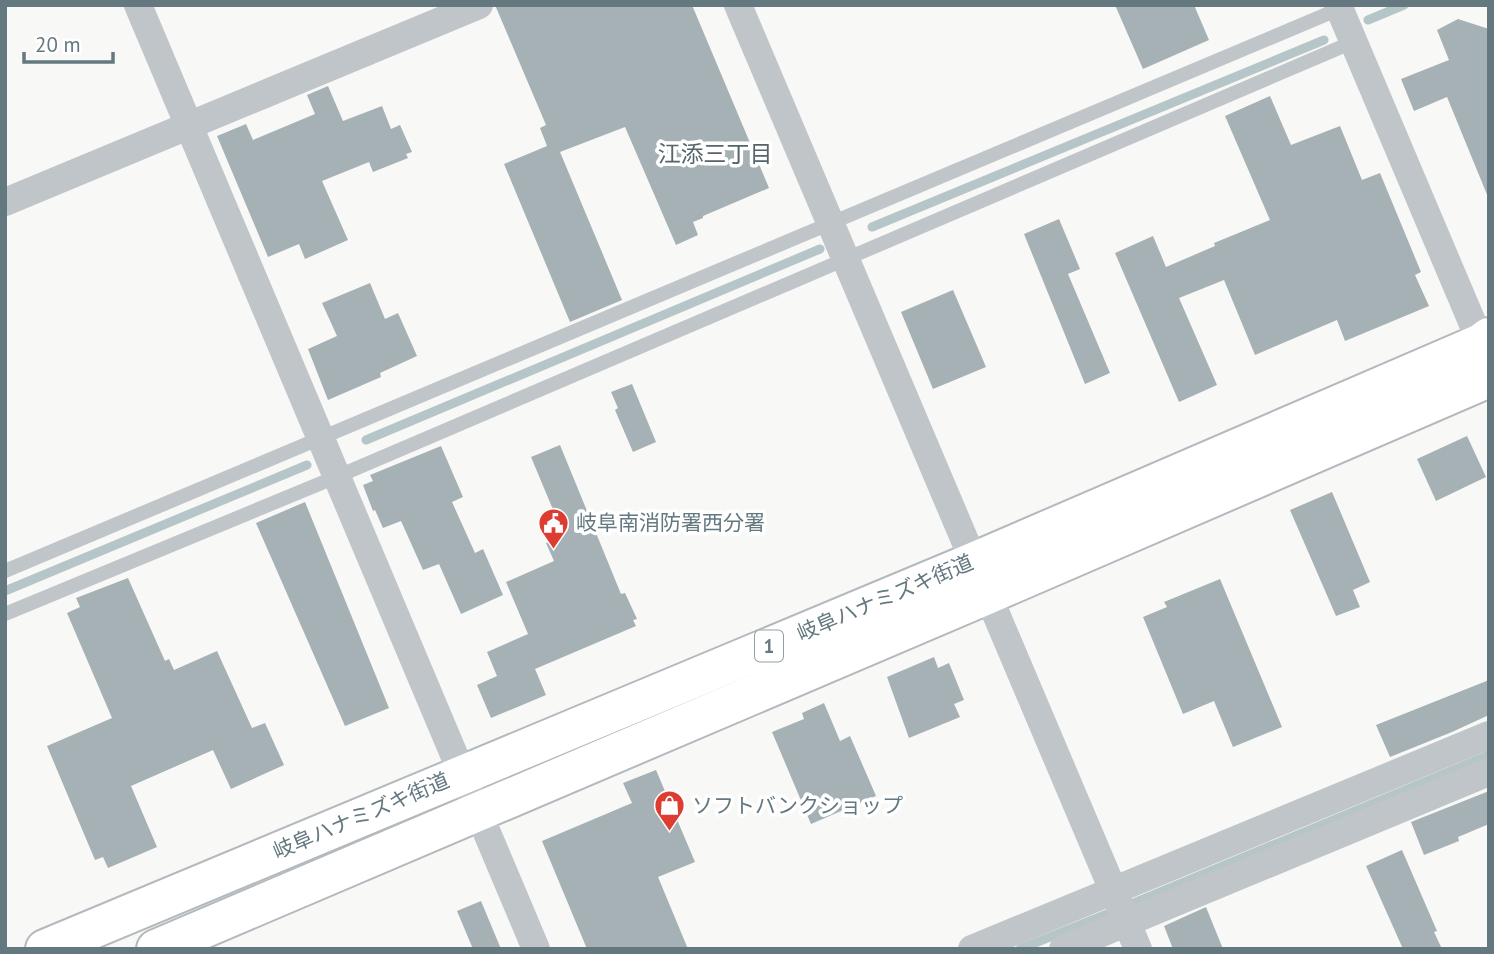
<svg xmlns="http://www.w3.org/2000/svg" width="1494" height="954" font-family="'PT Sans','Noto Sans JP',sans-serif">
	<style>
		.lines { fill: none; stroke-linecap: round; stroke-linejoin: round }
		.stream { stroke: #b6c5c7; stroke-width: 9 }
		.building { fill: #a6b1b5 }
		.primary-casing { stroke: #b3b9bc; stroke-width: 42 }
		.lane { stroke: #bfc5c8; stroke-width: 14 }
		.street { stroke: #bfc5c8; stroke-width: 28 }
		.primary { stroke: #fff; stroke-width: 38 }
		.labels { text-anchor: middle; stroke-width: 7; stroke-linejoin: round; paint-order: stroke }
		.shield { fill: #fff; stroke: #92a0a6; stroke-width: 2 }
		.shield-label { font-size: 19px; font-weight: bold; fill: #647880 }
		.poi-label { font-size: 21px; fill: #647880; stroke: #fff; text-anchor: start }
		.street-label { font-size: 21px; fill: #647880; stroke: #fff }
		.neighbourhood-label { font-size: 23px; fill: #56656b; stroke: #fff }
	</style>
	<rect width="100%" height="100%" fill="#f8f8f6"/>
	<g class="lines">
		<g class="stream">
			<path d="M1368,20L1404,5"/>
			<path d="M872,227L1324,40"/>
			<path d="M366,440L820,249"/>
			<path d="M5,591L307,465"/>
			<path d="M1129,905L1489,755"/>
			<path d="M1020,949L1107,914"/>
		</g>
	</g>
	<g class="building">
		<path d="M495,5H692L769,188L703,216V218L693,222L698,235L676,245L625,127L560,152L622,300L570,322L504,164L547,146L540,128L546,125Z"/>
		<path d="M1115,5H1194L1209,40L1143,69Z"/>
		<path d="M1458,19L1489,29L1488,197L1447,97L1414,111L1401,79L1449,60L1437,30Z"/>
		<path d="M328,86L343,121L382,106L391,129L400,125L412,152L406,154L408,158L373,172L369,162L322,181L348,240L305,259L299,244L268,257L217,136L246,124L253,140L315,114L307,95Z"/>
		<path d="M1270,96L1291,145L1340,126L1362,180L1380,173L1421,272L1415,275L1429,306L1345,341L1337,320L1255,355L1224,280L1179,298L1217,385L1179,402L1115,253L1153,236L1166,267L1215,246L1214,243L1270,220L1225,116Z"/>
		<path d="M1059,219L1080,269L1068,274L1110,373L1085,384L1024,234Z"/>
		<path d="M370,283L385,319L398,313L417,356L380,373L381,377L328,400L308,349L337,336L322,303Z"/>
		<path d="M953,290L986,367L933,389L901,312Z"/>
		<path d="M632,384L656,442L633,452L615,410L618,408L611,392Z"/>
		<path d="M1467,436L1486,477L1436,501L1417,459Z"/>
		<path d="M560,445L621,594L625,593L637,619L633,620L636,626L535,669L546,695L491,718L477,685L497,676L487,652L528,634L506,582L554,561L546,543L552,541L542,517L554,512L531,457Z"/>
		<path d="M441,446L463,497L452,502L475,553L483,549L503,595L461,614L439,564L423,570L401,521L383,528L375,510L373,511L363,485L373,481L370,475Z"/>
		<path d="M1332,492L1370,582L1353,590L1360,607L1336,616L1290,510Z"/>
		<path d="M305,502L389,708L345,726L256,523Z"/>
		<path d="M128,578L165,661L169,659L174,670L217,651L252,728L265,723L284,765L231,789L213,750L131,786L157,847L108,868L103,857L95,860L47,746L112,718L67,613L80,607L76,598Z"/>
		<path d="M1220,579L1282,727L1233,747L1214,701L1183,714L1143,617L1167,607L1164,602Z"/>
		<path d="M934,657L938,668L949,663L964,700L954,704L960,717L909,738L887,677Z"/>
		<path d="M1489,680V715L1452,732L1390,757L1376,725Z"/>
		<path d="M824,703L840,741L850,736L876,796L811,824L772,732L804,719L802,713Z"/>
		<path d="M656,770L695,862L658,877L688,949H587L542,841L632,803L623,783Z"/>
		<path d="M1489,791V824L1458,837L1459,841L1424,855L1411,822Z"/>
		<path d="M1402,850L1437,931L1434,932L1442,949H1403L1366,866Z"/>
		<path d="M481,901L501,949H473L457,911Z"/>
		<path d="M1206,907L1223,949H1173L1164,926Z"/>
	</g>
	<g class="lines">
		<defs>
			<g id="primary">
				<path d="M45,949L973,562L1481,343L1489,337"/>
				<path d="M156,949L987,595L1489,378"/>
			</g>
		</defs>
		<use href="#primary" class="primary-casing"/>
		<g class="lane">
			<path d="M5,571L1339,9"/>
			<path d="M5,614L336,477L1353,42"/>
		</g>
		<g class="street">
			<path d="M138,5L536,949"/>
			<path d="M738,5L1138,949"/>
			<path d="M1338,5L1481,343"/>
			<path d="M5,202L479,5"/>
			<path d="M972,949L1489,735"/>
			<path d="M1063,949L1489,772"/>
		</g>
		<use href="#primary" class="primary"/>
	</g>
	<defs>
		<symbol id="civic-pin" viewBox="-11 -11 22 30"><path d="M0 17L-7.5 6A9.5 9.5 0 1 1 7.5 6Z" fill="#dd3c30" stroke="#fff"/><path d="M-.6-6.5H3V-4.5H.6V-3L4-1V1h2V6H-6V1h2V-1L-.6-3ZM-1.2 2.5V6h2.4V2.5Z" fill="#fff"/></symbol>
		<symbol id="shop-pin" viewBox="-11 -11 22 30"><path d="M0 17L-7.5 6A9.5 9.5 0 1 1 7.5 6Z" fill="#dd3c30" stroke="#fff"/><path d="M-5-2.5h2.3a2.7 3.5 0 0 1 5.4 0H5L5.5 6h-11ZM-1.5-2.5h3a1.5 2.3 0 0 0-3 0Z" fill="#fff"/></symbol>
	</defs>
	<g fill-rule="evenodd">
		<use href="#civic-pin" x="536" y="506" width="35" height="47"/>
		<use href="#shop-pin" x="652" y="788" width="35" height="47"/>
	</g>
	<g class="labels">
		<rect class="shield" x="755" y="630.5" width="28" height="31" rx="5"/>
		<g class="shield-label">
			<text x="769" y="653">1</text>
		</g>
		<g class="poi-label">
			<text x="576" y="530">岐阜南消防署西分署</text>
			<text x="692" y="813">ソフトバンクショップ</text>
		</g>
		<g class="street-label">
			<text transform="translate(885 598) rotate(-23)" y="7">岐阜ハナミズキ街道</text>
			<text transform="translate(361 816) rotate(-23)" y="7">岐阜ハナミズキ街道</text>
		</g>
		<g class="neighbourhood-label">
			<text x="715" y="162">江添三丁目</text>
		</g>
	</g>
	<rect width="1494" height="954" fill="none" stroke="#647880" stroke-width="14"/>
	<path d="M24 52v10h89v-10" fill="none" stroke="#647880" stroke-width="3.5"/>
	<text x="35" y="52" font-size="21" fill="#647880" stroke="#ffffff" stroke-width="5" paint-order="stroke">20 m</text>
</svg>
